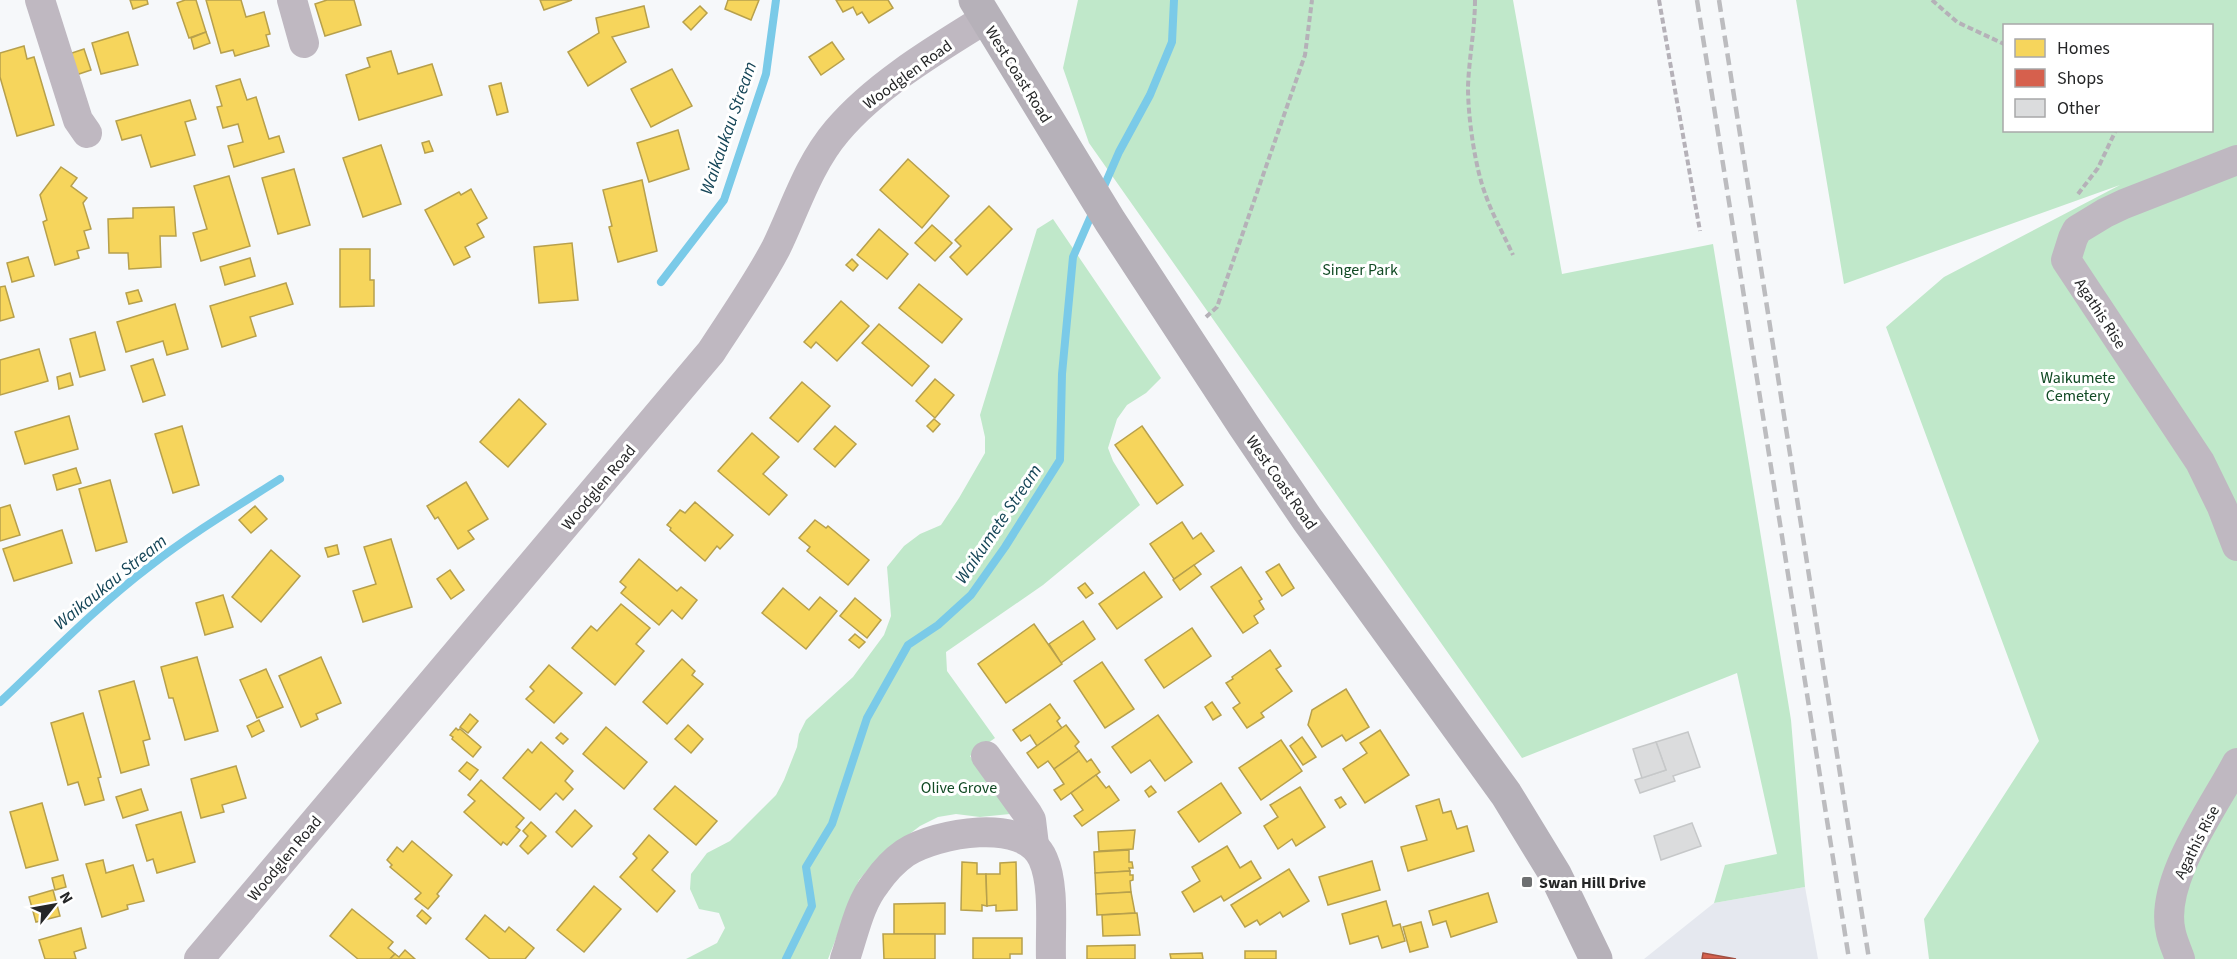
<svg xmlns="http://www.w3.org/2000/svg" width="2237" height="959" font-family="'Source Sans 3',sans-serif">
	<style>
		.built { fill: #e5e8ef }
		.green { fill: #c0e8ca; fill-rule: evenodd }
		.homes { fill: #f6d55c; stroke: #b7a04c; stroke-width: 1.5 }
		.shops { fill: #d6604d; stroke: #a14f42; stroke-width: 1.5 }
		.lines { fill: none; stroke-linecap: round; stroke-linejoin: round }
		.stream { stroke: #7acae8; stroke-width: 8 }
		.building { fill: #dbdcdd; stroke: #c6c8c9; stroke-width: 1.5 }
		.path { stroke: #b5b1b8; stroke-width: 4; stroke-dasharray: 6 3; stroke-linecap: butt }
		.minor { stroke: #bfb8c1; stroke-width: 30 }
		.major { stroke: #b6b1b9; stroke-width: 33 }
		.rail { stroke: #bcbcbf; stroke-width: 4.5; stroke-dasharray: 12 6; stroke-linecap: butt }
		.poi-dot { fill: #6e7071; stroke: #fff; stroke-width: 2 }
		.labels { text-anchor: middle; stroke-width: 6; stroke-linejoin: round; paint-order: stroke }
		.street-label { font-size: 16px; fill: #252627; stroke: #fff }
		.park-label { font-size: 16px; fill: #114a24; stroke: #fff }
		.poi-label { font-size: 16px; font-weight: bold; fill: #252627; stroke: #fff; text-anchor: start }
		.water-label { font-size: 18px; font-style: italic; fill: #154557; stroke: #fff }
	</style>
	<rect width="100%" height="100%" fill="#f6f8fa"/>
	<path class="built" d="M1805,887L1818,959H1644L1714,903Z"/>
	<g class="green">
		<path d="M1078,0H1513L1562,274L1713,244L1791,720L1805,887L1714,903L1725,865L1777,854L1737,673L1522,758L1089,143L1063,68Z"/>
		<path d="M1796,0H2237V959H1929L1924,919L2039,741L1886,327L1944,277L2120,185L1844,284ZM2004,26H2212V130H2004Z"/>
		<path d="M1053,219L1161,378L1146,393L1127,405L1117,419L1108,448L1113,461L1140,505L1043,585L946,652L947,671L995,738L970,756L1010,814L980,817L956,814L938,817L920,826L878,858L859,880L828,959H686L717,943L725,928L719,913L699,909L690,889L691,874L707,853L730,841L776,795L784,780L797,747L799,734L806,720L853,677L884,635L891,616L887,567L904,546L920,534L941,525L959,498L985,453V437L980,415L1037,229Z"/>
	</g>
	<g class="homes">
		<path d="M130,0H147L148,4L133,9Z"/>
		<path d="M185,0H196L206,32L189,38L177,3Z"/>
		<path d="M206,0H241L246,17L264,12L270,34L266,35L269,46L235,56L233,50L221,53Z"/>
		<path d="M327,0H354L361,25L325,36L315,4Z"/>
		<path d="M540,0H572L544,10Z"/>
		<path d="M728,0H759L751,20L725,9Z"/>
		<path d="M836,0H888L893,8L869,23L862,12L857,15L853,7L843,12Z"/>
		<path d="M644,6L649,27L612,37L626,62L588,86L568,52L599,33L596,18Z"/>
		<path d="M700,6L707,13L691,30L683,22Z"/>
		<path d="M128,32L138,65L101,74L92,43Z"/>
		<path d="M206,32L210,43L194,49L191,38Z"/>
		<path d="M832,42L844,59L821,75L809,57Z"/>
		<path d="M24,46L27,59L34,57L54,125L17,136L0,77V53Z"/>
		<path d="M84,49L91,70L73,76L66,55Z"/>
		<path d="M391,51L398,74L432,64L442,95L359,120L346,75L370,67L367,58Z"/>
		<path d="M672,69L692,106L651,127L631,89Z"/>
		<path d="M240,79L247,100L256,97L269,139L279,136L284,152L234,167L228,146L243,142L238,124L223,128L217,107L222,106L216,86Z"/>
		<path d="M501,83L508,112L497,115L489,86Z"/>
		<path d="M190,100L196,119L185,122L195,155L151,167L141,135L122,140L116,121Z"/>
		<path d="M678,130L689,169L649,182L637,143Z"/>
		<path d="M429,141L433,151L425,153L422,143Z"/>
		<path d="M381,145L401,204L363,217L343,158Z"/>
		<path d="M908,159L949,196L922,228L880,190Z"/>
		<path d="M61,167L77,178L71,186L87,198L83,203L91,229L84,231L89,248L77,251L79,258L55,265L43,222L47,220L40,195Z"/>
		<path d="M294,169L310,225L278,234L262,178Z"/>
		<path d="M229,176L250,246L201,261L193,233L207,229L194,186Z"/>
		<path d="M642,180L657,251L618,262L609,227L612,226L603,190Z"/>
		<path d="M471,189L487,218L477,224L484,237L465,247L470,257L454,265L425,210L459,192L461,195Z"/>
		<path d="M989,206L1012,229L967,275L950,257L961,246L955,240Z"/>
		<path d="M174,207L176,236H160L161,267L129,269L128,253H109L108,219L133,218V208Z"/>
		<path d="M932,225L952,243L935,261L915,243Z"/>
		<path d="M879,229L908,254L887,279L857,255Z"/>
		<path d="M572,243L578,300L539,303L534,247Z"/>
		<path d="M340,249H370V280H374V306L340,307Z"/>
		<path d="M28,257L34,276L12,282L7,263Z"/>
		<path d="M250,258L255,276L225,285L220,267Z"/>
		<path d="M852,259L858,265L853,271L846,265Z"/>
		<path d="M286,283L293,304L250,317L256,336L222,347L210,306Z"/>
		<path d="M919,284L962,319L942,343L899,308Z"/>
		<path d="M5,286L14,317L0,321V287Z"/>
		<path d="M138,290L142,301L129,304L126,293Z"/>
		<path d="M841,301L869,326L837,361L816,342L811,348L804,342Z"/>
		<path d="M175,304L188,349L167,355L163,341L126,352L117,322Z"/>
		<path d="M879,324L929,366L912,386L862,343Z"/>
		<path d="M95,332L105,370L80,377L70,339Z"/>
		<path d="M39,349L48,381L0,395V360Z"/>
		<path d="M153,359L165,395L143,402L131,366Z"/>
		<path d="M70,373L73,385L59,389L57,377Z"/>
		<path d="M935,379L954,395L935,418L916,401Z"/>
		<path d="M802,382L830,406L798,442L770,418Z"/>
		<path d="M519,399L546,424L508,467L480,442Z"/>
		<path d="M69,416L78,449L25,464L15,432Z"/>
		<path d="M934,419L940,424L933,432L927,426Z"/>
		<path d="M182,426L199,485L173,493L155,434Z"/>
		<path d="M835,426L856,444L835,467L814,449Z"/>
		<path d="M1142,426L1183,485L1157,504L1115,445Z"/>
		<path d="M752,433L779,457L763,474L787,495L769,515L718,471Z"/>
		<path d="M76,468L81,483L57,490L53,475Z"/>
		<path d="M110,480L127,542L96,551L79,489Z"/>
		<path d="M466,482L488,519L468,531L474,539L458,549L438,517L435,519L427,506Z"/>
		<path d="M695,502L733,535L720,549L717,546L705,561L670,530L671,528L667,525L680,510L685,513Z"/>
		<path d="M10,505L20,535L0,541V508Z"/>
		<path d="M255,506L267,519L251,533L239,520Z"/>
		<path d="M815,520L826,528L828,526L869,560L848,585L807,551L810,547L799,538Z"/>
		<path d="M1182,522L1193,539L1201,533L1214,551L1174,579L1150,544Z"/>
		<path d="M62,530L72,563L14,581L3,549Z"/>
		<path d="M391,539L412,607L363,622L353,591L376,584L364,547Z"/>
		<path d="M337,545L339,554L328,557L325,548Z"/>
		<path d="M271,550L300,576L261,622L232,597Z"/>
		<path d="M639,559L677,591L681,587L697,600L682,619L672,610L659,625L621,593L626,587L620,582Z"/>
		<path d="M1279,564L1294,588L1282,596L1266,572Z"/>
		<path d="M1194,565L1201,574L1180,590L1173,580Z"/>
		<path d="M1241,567L1262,599L1259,601L1264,609L1254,616L1258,623L1243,633L1211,587Z"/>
		<path d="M450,570L464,590L451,599L437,579Z"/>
		<path d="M1144,572L1162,597L1117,629L1099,604Z"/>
		<path d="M1085,583L1093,593L1086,598L1078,588Z"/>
		<path d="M783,588L809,610L820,597L837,611L806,649L762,613Z"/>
		<path d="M223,595L233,627L205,635L196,603Z"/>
		<path d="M855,598L881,620L867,638L840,616Z"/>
		<path d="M621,604L650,628L636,644L644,651L615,685L572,648L591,626L597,631Z"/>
		<path d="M1083,621L1095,639L1061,663L1049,644Z"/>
		<path d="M1034,624L1062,664L1006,703L978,664Z"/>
		<path d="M1192,628L1211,656L1164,688L1145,660Z"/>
		<path d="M855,634L865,642L859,648L849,640Z"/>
		<path d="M1270,650L1281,666L1276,669L1292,691L1261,713L1264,717L1247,728L1233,708L1240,703L1226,683L1233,679L1232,677Z"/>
		<path d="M197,657L218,731L185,740L173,698H169L161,667Z"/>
		<path d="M321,657L341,703L316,714L318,719L301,727L279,676Z"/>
		<path d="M682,659L695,671L692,675L703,684L667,724L643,702Z"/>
		<path d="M1102,662L1134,709L1105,728L1074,681Z"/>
		<path d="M549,665L582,693L554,723L526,699L534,691L530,687Z"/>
		<path d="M266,669L283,707L257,718L240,680Z"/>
		<path d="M134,681L150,739L143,741L149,765L121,773L99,691Z"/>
		<path d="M1346,689L1369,727L1346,741L1342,735L1322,747L1308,725L1312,710Z"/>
		<path d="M1212,702L1221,715L1213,720L1205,707Z"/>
		<path d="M1050,704L1060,718L1057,721L1062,728L1037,746L1030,735L1021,741L1013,730Z"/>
		<path d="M83,713L101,777L98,778L104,800L85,805L78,782L68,785L51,723Z"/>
		<path d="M470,714L478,721L468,733L460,727Z"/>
		<path d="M1158,715L1192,762L1165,781L1150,760L1131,773L1112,747Z"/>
		<path d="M259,720L264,731L252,737L247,726Z"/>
		<path d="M688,725L703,739L691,753L675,739Z"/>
		<path d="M1066,725L1079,742L1075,746L1079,751L1054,769L1048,761L1038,768L1027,753Z"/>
		<path d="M606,727L647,762L624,789L583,754Z"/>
		<path d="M456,728L458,730L460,729L481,747L473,757L452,739L453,737L450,735Z"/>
		<path d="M1380,730L1409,775L1365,803L1343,769L1367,753L1360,743Z"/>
		<path d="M561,733L568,739L563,744L556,738Z"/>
		<path d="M1302,737L1316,757L1303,765L1290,746Z"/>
		<path d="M1281,740L1302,771L1261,800L1239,768Z"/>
		<path d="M541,742L573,771L565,781L573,789L563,800L556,793L540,810L503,778L528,749L532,753Z"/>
		<path d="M1079,751L1087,762L1091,759L1100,772L1061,800L1054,790L1064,784L1054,769Z"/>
		<path d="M467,762L478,770L470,780L459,771Z"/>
		<path d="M236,766L246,798L222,805L224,812L201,818L191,779Z"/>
		<path d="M1096,775L1106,788L1109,786L1119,800L1082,826L1074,816L1083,810L1071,793Z"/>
		<path d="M481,780L524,818L516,827L520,830L507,845L503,842L501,845L464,812L475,801L468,795Z"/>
		<path d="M1221,783L1241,813L1199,842L1178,812Z"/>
		<path d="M675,786L717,821L696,845L654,809Z"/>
		<path d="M1151,786L1156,792L1149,797L1145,791Z"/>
		<path d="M1300,787L1325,827L1296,846L1292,839L1278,849L1264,826L1278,817L1270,805Z"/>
		<path d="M141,789L148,810L123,818L116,797Z"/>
		<path d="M1341,797L1346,804L1340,808L1335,800Z"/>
		<path d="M1439,799L1443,813L1451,811L1457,829L1467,826L1474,851L1408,871L1401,847L1427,840L1416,806Z"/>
		<path d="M42,803L58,860L26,868L10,812Z"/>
		<path d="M575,810L592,826L572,847L556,832Z"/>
		<path d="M181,812L195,862L157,873L153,859L147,861L136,825Z"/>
		<path d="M531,822L546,836L528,854L520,846L528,836L523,831Z"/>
		<path d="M1135,830L1133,849L1099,851L1098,832Z"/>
		<path d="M649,835L668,852L652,870L675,891L657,912L620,877L637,858L633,854Z"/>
		<path d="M412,841L452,875L437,894L439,896L428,909L415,899L421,893L390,867L392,865L387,860L397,847L403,852Z"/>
		<path d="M1227,846L1240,868L1251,861L1261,878L1224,901L1221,896L1194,912L1182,892L1200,881L1192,867Z"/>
		<path d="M1129,850V862H1132L1133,868H1129L1130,871L1095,873L1094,852Z"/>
		<path d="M103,860L106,873L133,865L144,901L127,905L128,909L102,917L86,864Z"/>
		<path d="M1372,861L1380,890L1328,905L1319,877Z"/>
		<path d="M962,862L977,863V874H986L987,906L982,905V911L961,910Z"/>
		<path d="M1016,862L1017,910L996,911V905L987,906L986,874H1000V863Z"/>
		<path d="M1289,869L1309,901L1283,917L1280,912L1260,925L1257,920L1245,927L1231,905Z"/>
		<path d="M1130,871V875H1133V880L1130,881L1131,892L1096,894L1095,873Z"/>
		<path d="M63,875L66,887L55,890L52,878Z"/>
		<path d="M594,886L621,909L584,952L557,930Z"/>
		<path d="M53,890L60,916L36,922L29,897Z"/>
		<path d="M1131,892L1135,913L1097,915L1096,894Z"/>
		<path d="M1488,893L1497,922L1451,937L1446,921L1433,925L1429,911Z"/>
		<path d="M1386,901L1393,926L1400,924L1405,941L1382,948L1378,936L1350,944L1342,914Z"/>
		<path d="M945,903V934H894V904Z"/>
		<path d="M352,909L393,942L388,948L395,954L390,959H358L330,936Z"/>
		<path d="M422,910L431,918L426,924L417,916Z"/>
		<path d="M1137,913L1140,935L1103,936L1102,915Z"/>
		<path d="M485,915L505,932L509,927L534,948L525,959H490L466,939Z"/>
		<path d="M1421,922L1428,947L1410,952L1403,927Z"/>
		<path d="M81,928L86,948L74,952L76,959H45L39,940Z"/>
		<path d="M883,934H935V959H884Z"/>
		<path d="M973,938H1022V954H1010V959H973Z"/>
		<path d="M1135,945V959H1087V946Z"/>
		<path d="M405,950L415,959H390L395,954L399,957Z"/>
		<rect x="1245" y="951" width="31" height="8"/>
		<path d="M1202,953L1203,959H1171L1170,954Z"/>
	</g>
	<path class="shops" d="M1703,953L1736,959H1702Z"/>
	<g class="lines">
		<g class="stream">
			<path d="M1102,191L1119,152L1150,95L1172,42L1174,0"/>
			<path d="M661,282L724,200L766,74L776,0"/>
			<path d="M0,702C49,656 96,607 150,566C191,534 236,507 280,479"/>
			<path d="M786,959L812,906L806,867L832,824L867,718L908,645L938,625L971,595L1005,547L1060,460L1062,374L1073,257L1094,209"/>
		</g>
	</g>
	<g class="building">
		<path d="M1688,732L1700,767L1673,776L1675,781L1640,793L1635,780L1666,770L1656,742Z"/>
		<path d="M1656,742L1666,770L1642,778L1633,749Z"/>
		<path d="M1692,823L1701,846L1661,860L1654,836Z"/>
	</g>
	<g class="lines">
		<g class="path">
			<path d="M1475,0C1475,29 1469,57 1468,87C1468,118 1475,168 1486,196C1493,216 1504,235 1513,255"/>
			<path d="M1659,0L1700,231"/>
			<path d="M1932,0L1957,22L2004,44"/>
			<path d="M2078,194L2098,168L2116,130"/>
			<path d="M1206,317L1217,307L1305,55L1312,0"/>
		</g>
		<g class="minor">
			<path d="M40,0L78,120L87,133"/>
			<path d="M292,0L304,43"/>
			<path d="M2237,160L2124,204L2105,213L2077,230L2073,238L2066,260L2200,462L2222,507L2237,546"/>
			<path d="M986,756L1027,813L1031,820L1034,845"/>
			<path d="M199,959L711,352C733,318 757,284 776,248C795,209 808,165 837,131C876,85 935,50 985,19"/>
			<path d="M845,959C854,933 859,904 876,883C883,873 895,860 905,853C936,833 1025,816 1043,859C1055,886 1050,929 1051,959"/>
			<path d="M2180,959C2177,950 2173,942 2171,933C2158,882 2214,807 2237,763"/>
		</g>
		<path class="major" d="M975,0L1110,221L1244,426L1307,519L1506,794L1555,874L1596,959"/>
		<g class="rail">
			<path d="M1697,0L1849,959"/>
			<path d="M1719,0L1869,959"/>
		</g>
	</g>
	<rect class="poi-dot" x="1521" y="876" width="12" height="12" rx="3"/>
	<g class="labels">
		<g class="street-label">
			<text transform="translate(907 74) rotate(-36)" y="6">Woodglen Road</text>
			<text transform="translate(1019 74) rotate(58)" y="6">West Coast Road</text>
			<text transform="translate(2101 313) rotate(57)" y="6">Agathis Rise</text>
			<text transform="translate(1282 482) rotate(55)" y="6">West Coast Road</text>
			<text transform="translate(598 487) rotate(-50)" y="6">Woodglen Road</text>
			<text transform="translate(2196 842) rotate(-63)" y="6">Agathis Rise</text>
			<text transform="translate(284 858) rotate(-50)" y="6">Woodglen Road</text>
		</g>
		<g class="park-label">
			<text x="1360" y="275">Singer Park</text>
			<text x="2078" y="383">Waikumete<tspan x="2078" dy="18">Cemetery</tspan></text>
			<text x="959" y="793">Olive Grove</text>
		</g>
		<g class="poi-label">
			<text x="1539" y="888">Swan Hill Drive</text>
		</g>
		<g class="water-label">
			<text transform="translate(728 128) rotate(-71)" y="6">Waikaukau Stream</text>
			<text transform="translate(998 524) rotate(-56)" y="6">Waikumete Stream</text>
			<text transform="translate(110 582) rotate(-39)" y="6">Waikaukau Stream</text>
		</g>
	</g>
	<rect x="2003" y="24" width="210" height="108" fill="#ffffff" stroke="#a8a8a9" stroke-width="1.5"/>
	<rect x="2015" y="39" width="30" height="18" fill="#f6d55c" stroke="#a8a8a9" stroke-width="1.5"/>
	<text x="2057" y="54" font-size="18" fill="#252627">Homes</text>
	<rect x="2015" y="69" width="30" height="18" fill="#d6604d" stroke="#a8a8a9" stroke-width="1.5"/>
	<text x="2057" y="84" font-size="18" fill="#252627">Shops</text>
	<rect x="2015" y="99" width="30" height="18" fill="#dbdcdd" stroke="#a8a8a9" stroke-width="1.5"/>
	<text x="2057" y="114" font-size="18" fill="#252627">Other</text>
	<g transform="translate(54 905) rotate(59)" stroke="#ffffff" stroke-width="4.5" paint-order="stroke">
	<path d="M0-4.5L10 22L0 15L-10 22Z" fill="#252627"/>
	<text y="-9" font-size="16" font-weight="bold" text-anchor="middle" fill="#252627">N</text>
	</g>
</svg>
